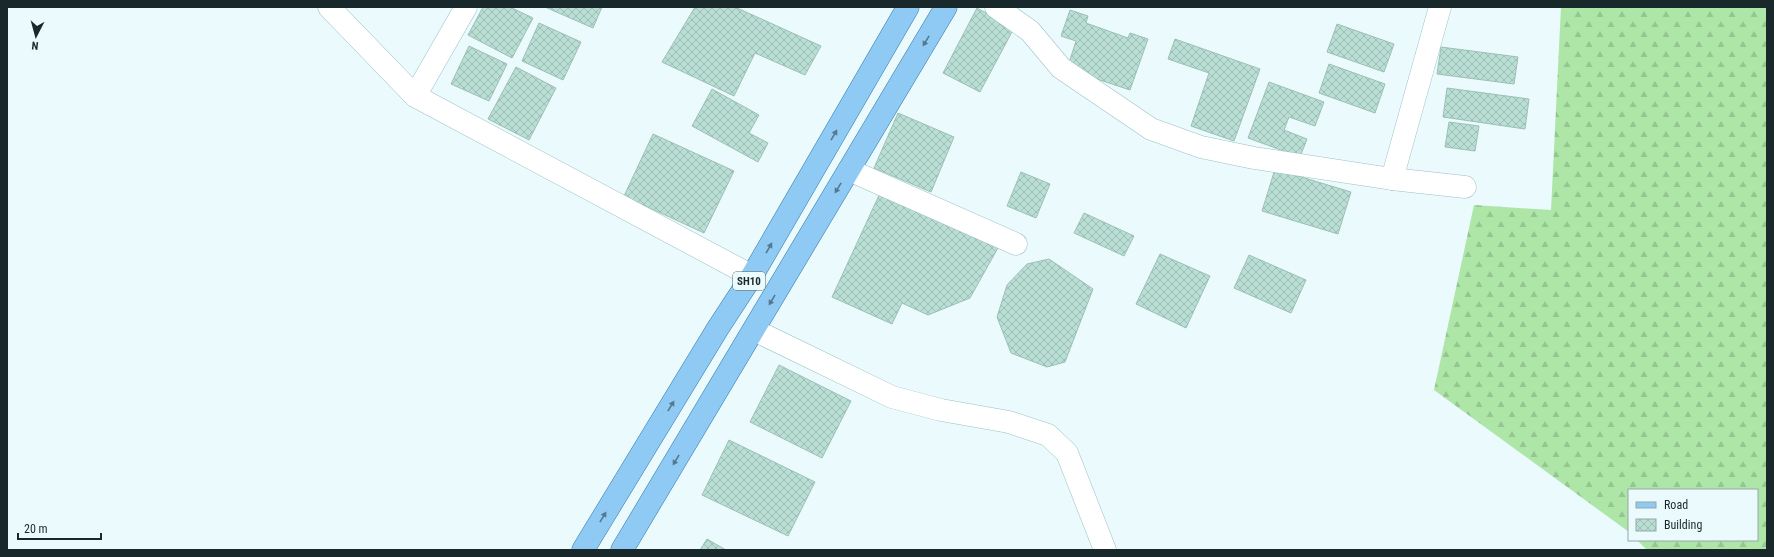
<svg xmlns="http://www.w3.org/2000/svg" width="1774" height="557" font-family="'Roboto Condensed',sans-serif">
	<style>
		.forest { fill: url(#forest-firs) }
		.building { fill: url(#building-cross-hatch); stroke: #9cc0b5 }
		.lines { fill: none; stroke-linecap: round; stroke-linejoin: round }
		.street-casing { stroke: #9bc1c8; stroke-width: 23 }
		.primary-casing { stroke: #347aa8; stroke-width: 23 }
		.street { stroke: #fff; stroke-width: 22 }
		.primary { stroke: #8ecaf3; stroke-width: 22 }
		.oneway { fill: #54798f }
		.labels { text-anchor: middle; stroke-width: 3; stroke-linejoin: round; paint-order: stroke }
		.shield { fill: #ebfafd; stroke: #58676a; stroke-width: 1 }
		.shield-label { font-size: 11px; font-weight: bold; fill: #19282b }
	</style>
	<defs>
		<pattern id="forest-firs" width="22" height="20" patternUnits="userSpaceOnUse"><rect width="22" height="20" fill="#aee6a7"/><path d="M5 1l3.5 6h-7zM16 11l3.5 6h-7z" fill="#95c590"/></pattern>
		<pattern id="building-cross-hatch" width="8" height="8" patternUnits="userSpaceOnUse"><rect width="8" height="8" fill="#b9ded3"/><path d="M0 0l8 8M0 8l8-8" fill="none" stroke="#9ebeb5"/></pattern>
	</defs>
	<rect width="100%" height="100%" fill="#ebfafd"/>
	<path class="forest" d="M1561,7H1767V550H1647L1637,540H1757V490H1629V532L1434,390L1474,205L1551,210Z"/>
	<g class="building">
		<path d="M483,7H510L533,18L512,58L468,35Z"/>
		<path d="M545,7H602L593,28Z"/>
		<path d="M695,7H735L821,46L805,75L755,53L734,96L662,62Z"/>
		<path d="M977,8L1014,28L980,92L943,73Z"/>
		<path d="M1070,10L1088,16L1086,23L1128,38L1130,33L1148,39L1130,90L1067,69L1076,41L1061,36Z"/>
		<path d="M539,23L581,42L563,80L522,61Z"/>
		<path d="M1337,24L1394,44L1384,72L1327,52Z"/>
		<path d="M1175,39L1260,69L1234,141L1191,126L1209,73L1168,59Z"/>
		<path d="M469,46L507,64L489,101L451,84Z"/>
		<path d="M1441,47L1518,57L1514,84L1437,74Z"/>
		<path d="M1329,64L1385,84L1375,113L1319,93Z"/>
		<path d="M516,67L556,88L529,140L488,119Z"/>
		<path d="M1269,82L1324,102L1315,126L1289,117L1284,130L1307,139L1300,157L1248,138Z"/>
		<path d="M1447,88L1529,99L1525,129L1443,117Z"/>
		<path d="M712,89L759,115L749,133L768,143L758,162L692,126Z"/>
		<path d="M898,113L954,137L931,192L874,168Z"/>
		<path d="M1449,122L1479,126L1475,151L1445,147Z"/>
		<path d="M653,134L734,171L704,233L624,196Z"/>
		<path d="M1275,169L1351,192L1338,234L1262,211Z"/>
		<path d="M1021,172L1050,184L1036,218L1007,206Z"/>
		<path d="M881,191L999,246L970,298L928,315L902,303L892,324L832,297Z"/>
		<path d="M1084,213L1134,236L1124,256L1074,233Z"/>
		<path d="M1160,254L1210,276L1186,328L1136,304Z"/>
		<path d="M1249,255L1306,280L1291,313L1234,288Z"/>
		<path d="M1049,259L1093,289L1065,362L1047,367L1011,353L997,317L1007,285L1027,264Z"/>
		<path d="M779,365L851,401L822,458L750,422Z"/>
		<path d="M729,440L815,482L788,536L702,495Z"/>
		<path d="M707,539L726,550H700Z"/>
	</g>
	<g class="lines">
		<defs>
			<g id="street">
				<path d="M329,7L415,96L752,276"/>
				<path d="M996,7L1030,31L1061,68L1151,129L1201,147L1254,158L1392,179L1465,187"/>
				<path d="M415,96L466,7"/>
				<path d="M849,170L1016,244"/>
				<path d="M1392,179L1440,7"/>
				<path d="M754,330L892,397L941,410L1009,422L1048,435L1067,453L1105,550"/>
			</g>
			<g id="primary">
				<path d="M583,550L718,328L752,276L908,7"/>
				<path d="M622,550L946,7"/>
			</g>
		</defs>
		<use href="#street" class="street-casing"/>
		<use href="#primary" class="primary-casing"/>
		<use href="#street" class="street"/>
		<use href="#primary" class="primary"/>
	</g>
	<defs><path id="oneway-solid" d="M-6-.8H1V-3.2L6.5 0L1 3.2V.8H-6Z"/></defs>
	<g class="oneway">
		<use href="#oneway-solid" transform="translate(926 41) rotate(121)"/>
		<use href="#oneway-solid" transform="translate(834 135) rotate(-60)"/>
		<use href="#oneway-solid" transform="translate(838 188) rotate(121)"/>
		<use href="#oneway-solid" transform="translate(769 248) rotate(-60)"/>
		<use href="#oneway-solid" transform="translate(772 300) rotate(121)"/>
		<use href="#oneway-solid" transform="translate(671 406) rotate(-59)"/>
		<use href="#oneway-solid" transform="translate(676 460) rotate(121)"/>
		<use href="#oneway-solid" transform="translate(603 517) rotate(-59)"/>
	</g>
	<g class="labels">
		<rect class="shield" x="733" y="272" width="32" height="18" rx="3"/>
		<g class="shield-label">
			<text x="749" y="285">SH10</text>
		</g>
	</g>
	<rect width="1774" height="557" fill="none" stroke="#19282b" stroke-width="16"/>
	<rect x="1628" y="489" width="130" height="52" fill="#ebfafd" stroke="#97a6a9"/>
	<rect x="1636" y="502" width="20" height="6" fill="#8ecaf3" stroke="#97a6a9"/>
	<text x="1664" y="509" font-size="12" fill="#19282b">Road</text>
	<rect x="1636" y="519" width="20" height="12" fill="url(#building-cross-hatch)" stroke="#97a6a9"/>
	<text x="1664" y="529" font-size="12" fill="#19282b">Building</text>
	<g transform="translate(36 36) rotate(186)" stroke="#ebfafd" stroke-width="3" paint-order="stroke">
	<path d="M0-3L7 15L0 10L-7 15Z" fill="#19282b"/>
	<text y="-6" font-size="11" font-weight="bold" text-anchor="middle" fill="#19282b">N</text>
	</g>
	<path d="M18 533v6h83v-6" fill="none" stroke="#19282b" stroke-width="2"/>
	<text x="24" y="533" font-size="12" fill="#19282b" stroke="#ebfafd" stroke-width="3" paint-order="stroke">20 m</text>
</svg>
